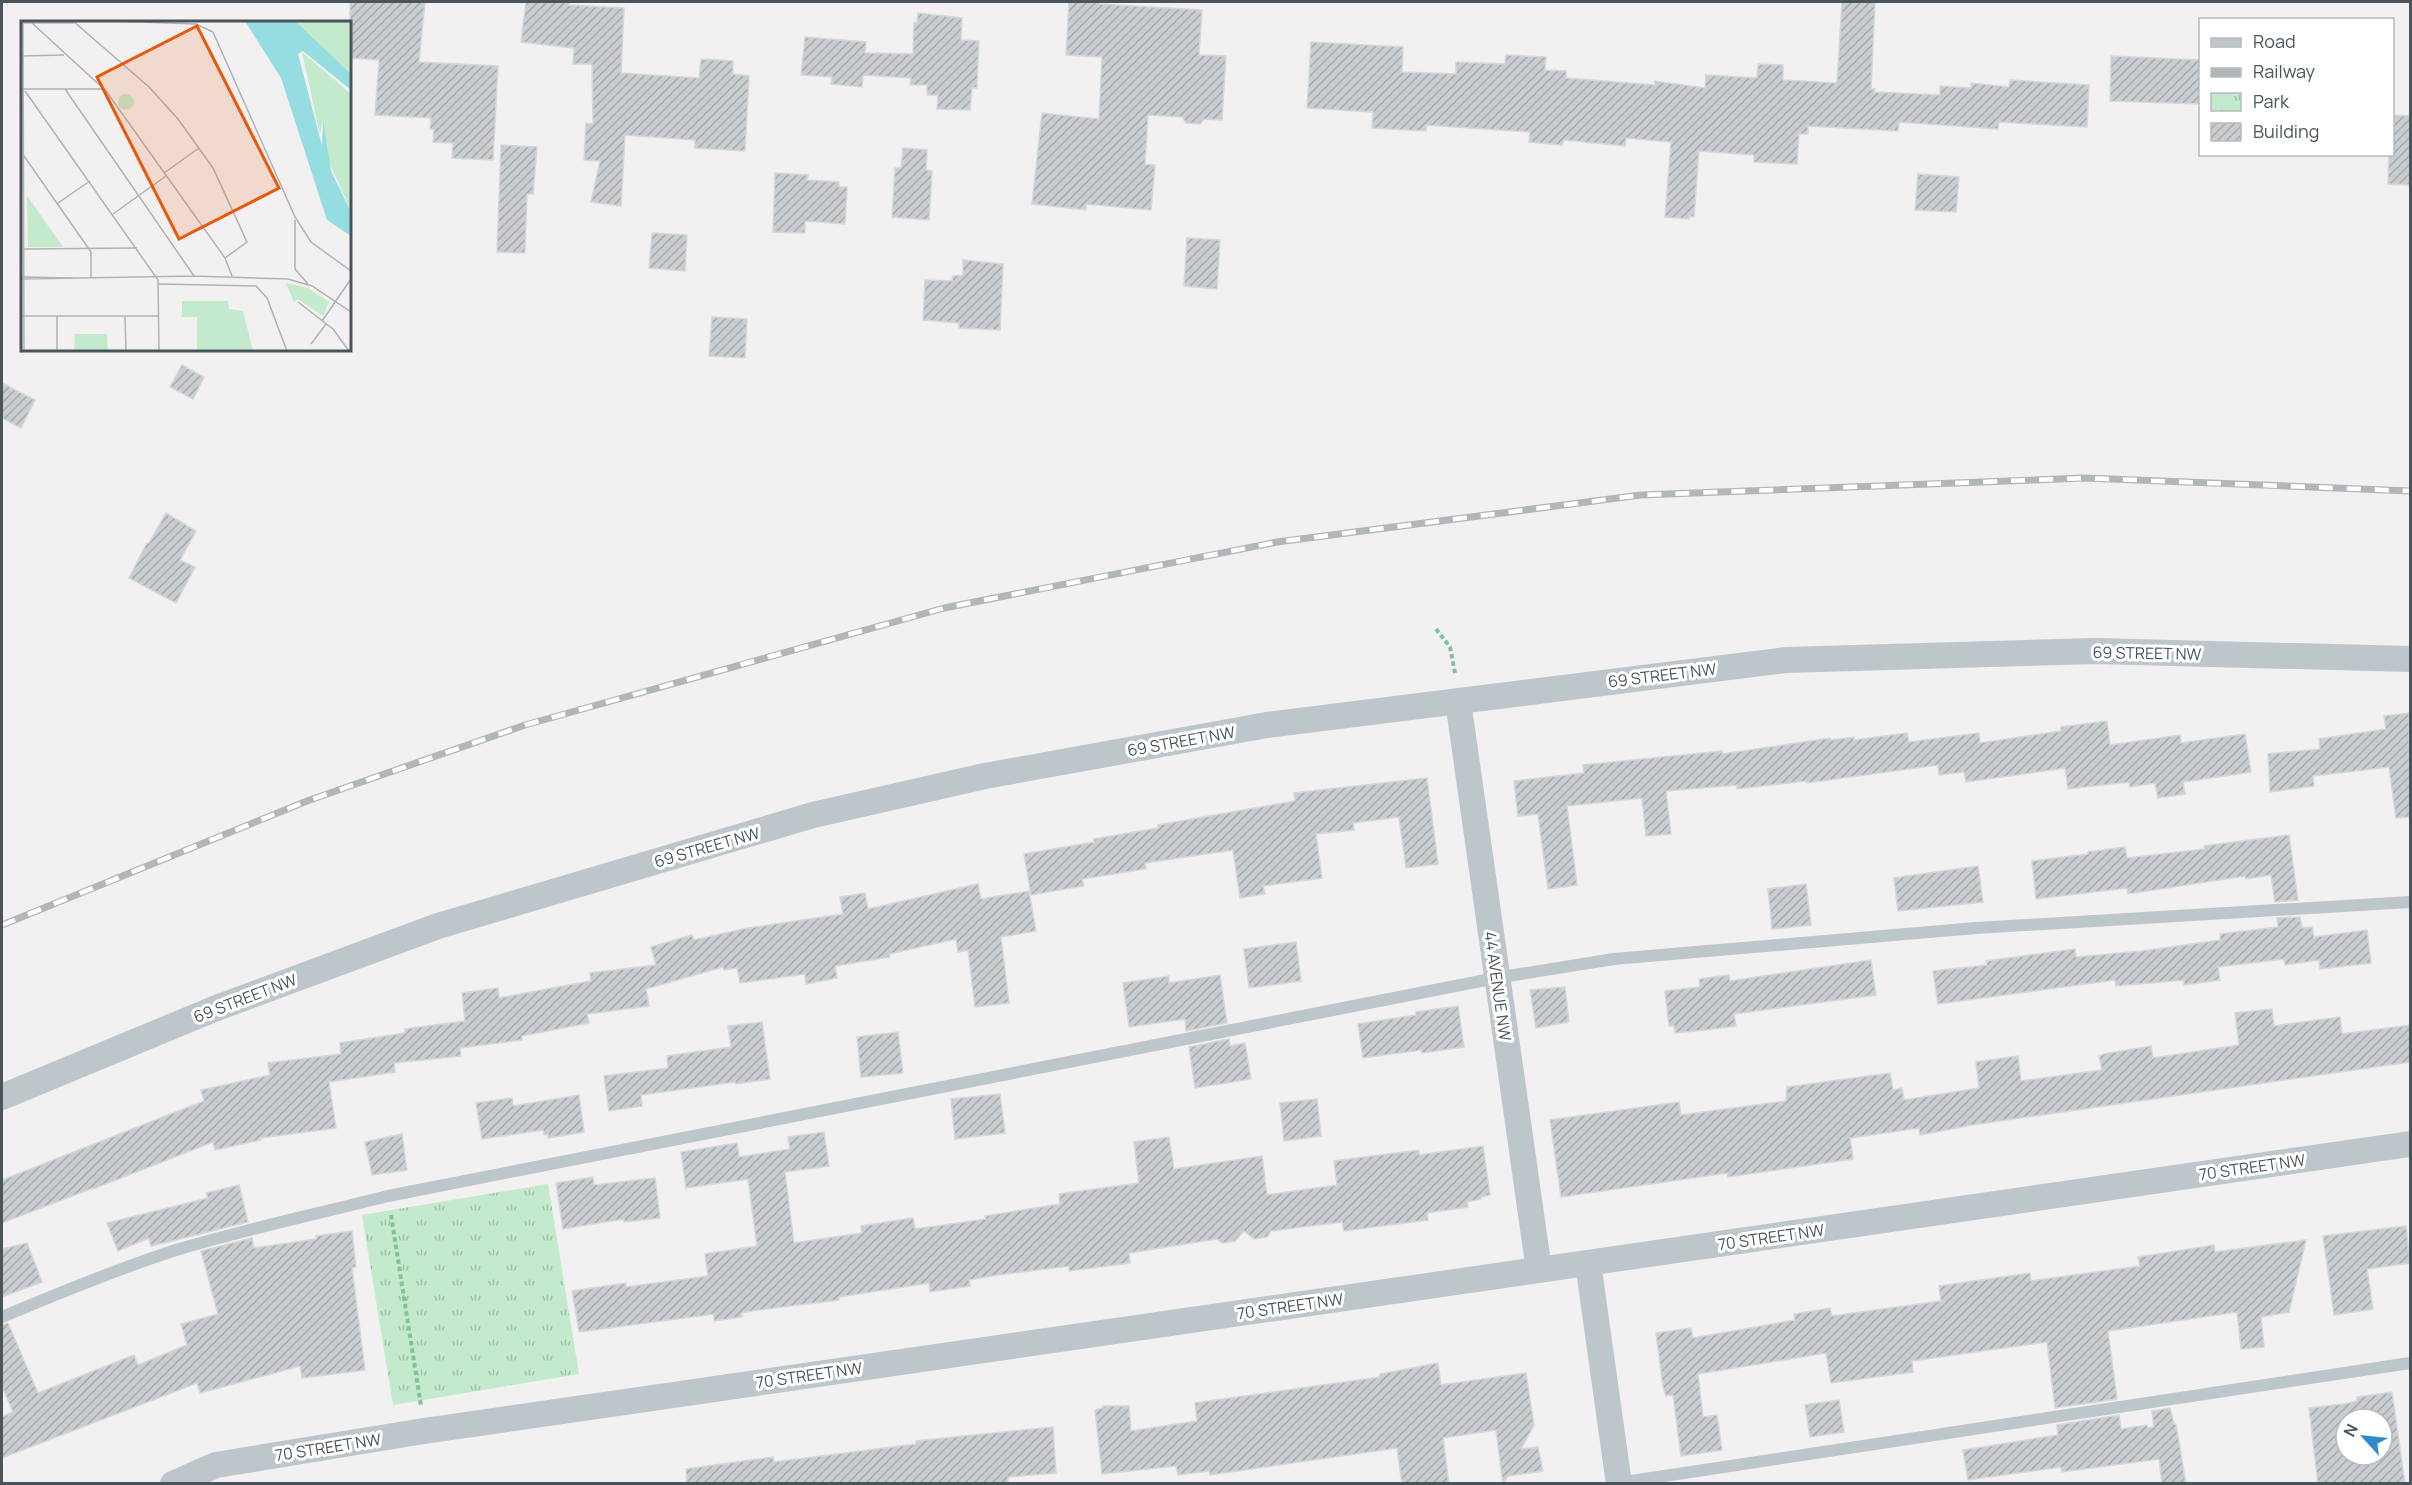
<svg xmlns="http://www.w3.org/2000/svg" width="2412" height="1485" font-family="Manrope,sans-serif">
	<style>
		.park { fill: url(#park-tufts) }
		.building { fill: url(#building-hatch); stroke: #d4d7da; stroke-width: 1.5; fill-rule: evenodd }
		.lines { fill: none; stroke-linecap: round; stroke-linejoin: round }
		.path { stroke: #80c398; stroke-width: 4; stroke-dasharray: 4.5 3; stroke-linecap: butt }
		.service { stroke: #bdc6ca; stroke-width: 12 }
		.minor { stroke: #bdc6ca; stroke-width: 26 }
		.rail-casing { stroke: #b3b6b9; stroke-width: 7 }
		.rail { stroke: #fff; stroke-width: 4.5; stroke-dasharray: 14; stroke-linecap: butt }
		.labels { text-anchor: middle; stroke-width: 6; stroke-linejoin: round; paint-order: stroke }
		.street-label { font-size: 16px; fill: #4a555b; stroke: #fff }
		.inset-road { fill: none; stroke: #afb2b4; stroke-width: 1.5 }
		.view { fill: #e8590c; fill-opacity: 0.15; stroke: #e8590c; stroke-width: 3 }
		.inset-edge { fill: none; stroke: #4a555b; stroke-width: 3 }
	</style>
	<defs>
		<pattern id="park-tufts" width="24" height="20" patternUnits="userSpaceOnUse" patternTransform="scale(1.5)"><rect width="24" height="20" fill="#c4eacd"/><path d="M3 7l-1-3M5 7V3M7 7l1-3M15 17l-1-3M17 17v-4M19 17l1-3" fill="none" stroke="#a1c0a9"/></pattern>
		<pattern id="building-hatch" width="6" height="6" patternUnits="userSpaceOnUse" patternTransform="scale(1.5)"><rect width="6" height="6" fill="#cacdd0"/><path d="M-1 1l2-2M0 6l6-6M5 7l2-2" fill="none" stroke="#a6a9ac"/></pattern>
	</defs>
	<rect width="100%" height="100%" fill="#f2f0f0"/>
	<path class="park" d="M548,1184L579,1374L393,1405L362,1215Z"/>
	<g class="building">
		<path d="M350,2H425L419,62L498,66L493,160L452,158L453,143L433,142L434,129H430L431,118L375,115L379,60L350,58Z"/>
		<path d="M526,2H569V5L624,8L621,73L699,78L701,59L733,61V74L749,76L745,151L695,148V140L625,135L621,206L591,202L600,161L584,160L586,123L593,124L592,64H573L574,48L521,42Z"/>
		<path d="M1069,2H1100V4L1202,10L1199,55L1226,56L1222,120L1204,119L1200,124L1186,123L1182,117L1148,115L1145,164L1155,165L1151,210L1086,204V210L1032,204L1042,113L1099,119L1102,57L1066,55Z"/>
		<path d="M1842,2H1875L1871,89H1875L1874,92L1940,95V86L1971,88V83L2009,87L2010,80L2089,85L2087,127L1999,122L1998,129L1899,122L1898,131L1808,126V134H1799L1797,164L1754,162V155L1699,151L1694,217L1689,216V219L1665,217L1671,142L1626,138L1625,146L1564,140L1562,145L1529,142L1530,132L1426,125V131L1372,128L1373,112L1307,108L1311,42L1403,47L1402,72L1456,74V62L1505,64L1506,55L1546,57L1545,70L1566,71V78L1655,85V81L1705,88L1706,75L1757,78L1758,64L1783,65V80L1837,83Z"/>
		<path d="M918,13L962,18L961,40L979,41L977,88H972L970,110L937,109L938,95H927V85H910L911,78L863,75L862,87L831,84L832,77L801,75L805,37L866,42L865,53L913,54L914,23H917Z"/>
		<path d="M2111,56L2200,60V104L2110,101Z"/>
		<path d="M2392,115L2410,116V185L2388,184L2389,154H2392Z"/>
		<path d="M501,145L537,147L533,194H527L525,253L497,252Z"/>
		<path d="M903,148L927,150L926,170L932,171L929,220L892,217L895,168H901Z"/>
		<path d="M775,173L808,175L807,180L839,182V187H847L845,224L805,221V233L773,232Z"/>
		<path d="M1918,174L1959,177L1956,212L1915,210Z"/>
		<path d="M652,233L687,235L685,271L649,268Z"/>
		<path d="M1187,238L1220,240L1217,289L1184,286Z"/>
		<path d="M963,260L1003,264L1000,330L959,328V323L923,320L925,280L952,281L953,276L963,275Z"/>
		<path d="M712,317L747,319L745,358L709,356Z"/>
		<path d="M182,365L204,377L193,399L170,387Z"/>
		<path d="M2,383L35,400L21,428L2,418Z"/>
		<path d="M166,513L196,531L180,560L195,567L176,603L129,578L147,543H149Z"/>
		<path d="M2409,713L2410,817L2396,818L2389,767L2313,776L2314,786L2270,792L2268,754L2320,749L2319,739L2386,729L2384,716Z"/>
		<path d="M2107,721L2110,745L2180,735L2181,743L2245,734L2251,772L2183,782L2185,794L2158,798L2155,783L2130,787L2129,782L2068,789L2065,768L1966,782L1964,772L1939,775L1938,765L1807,783L1806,781L1737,789V785L1666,791L1671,834L1646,836L1642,798L1567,806L1577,885L1548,889L1538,814L1518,816L1514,781L1584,773L1583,765L1722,751V754L1830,738L1831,740L1854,737V740L1907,733L1909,742L1979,733L1980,743L2061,731V727Z"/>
		<path d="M1427,778L1438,864L1406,868L1399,817L1353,823L1354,830L1316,834L1322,878L1263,886L1265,894L1240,898L1233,850L1145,863L1146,869L1082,879L1084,886L1031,895L1024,854L1094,842V839L1158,828V825L1295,801L1294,793Z"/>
		<path d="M2289,835L2298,900L2275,902L2271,875L2246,879L2245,876L2128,894L2127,888L2036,899L2032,861L2088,854V852L2125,847L2127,858L2205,849L2204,846Z"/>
		<path d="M1978,866L1983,902L1898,911L1894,878Z"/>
		<path d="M978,884L981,899L1029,891L1036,931L1001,937L1009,1003L975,1007L968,950L958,952L956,939L889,954L890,957L835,966L837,978L806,984L805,974L740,983L737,968L724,970L723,967L646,989L649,1006L587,1014L589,1023L522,1036V1040L460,1048L461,1056L394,1063L395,1072L329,1082L336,1128L260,1138L261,1140L215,1150L213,1142L93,1189V1188L2,1223V1180L204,1101L201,1090L270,1075L268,1063L341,1054L340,1043L405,1033V1029L465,1021L462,993L498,988L499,998L591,981L590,973L656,965L651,947L692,935L694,940L748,928L843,914L840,897L865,893L868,909Z"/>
		<path d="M1806,884L1811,925L1772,929L1768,889Z"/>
		<path d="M2300,917L2302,928L2312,927L2314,937L2367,930L2371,963L2320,969L2319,960L2285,965L2284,959L2218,967L2220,980L2184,985V980L2116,986L2115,980L1938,1004L1933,971L1987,965L1986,961L2075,949L2076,957L2142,951L2220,940V934L2278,927L2277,918Z"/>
		<path d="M1296,942L1301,981L1249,988L1244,949Z"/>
		<path d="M1871,960L1876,995L1734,1014L1736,1026L1706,1030L1675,1033L1674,1026H1669L1665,991L1700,987L1699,979L1729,975L1730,981Z"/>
		<path d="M1220,975L1227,1023L1186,1031L1185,1019L1129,1027L1123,983L1169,976V983Z"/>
		<path d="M1565,987L1569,1022L1536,1028L1530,990Z"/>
		<path d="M1458,1006L1464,1047L1422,1053L1421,1050L1363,1058L1358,1024L1416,1015V1012Z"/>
		<path d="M2272,1009L2274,1026L2340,1017L2342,1034L2410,1025V1062L1972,1125L1920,1135L1919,1128L1850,1138L1853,1159L1728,1177L1727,1173L1561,1197L1550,1120L1679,1102L1681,1115L1786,1101L1787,1087L1890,1073L1893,1090L1902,1088L1904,1100L1979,1088L1976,1062L2018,1056L2021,1081L2102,1070L2099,1056L2104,1054L2151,1046L2153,1058L2239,1045L2235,1013Z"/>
		<path d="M762,1022L770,1079L736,1084L735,1082L641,1095L642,1106L609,1111L604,1076L668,1068L667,1056L731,1047L728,1026Z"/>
		<path d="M898,1032L903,1073L861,1077L857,1037Z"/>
		<path d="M1229,1039L1230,1046L1245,1043L1251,1079L1195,1088L1189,1047Z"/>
		<path d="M1000,1094L1005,1133L955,1139L951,1099Z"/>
		<path d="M579,1095L584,1132L548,1138V1134L544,1135L543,1130L482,1139L476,1103L512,1098L513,1106Z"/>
		<path d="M1317,1099L1321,1136L1284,1141L1280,1103Z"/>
		<path d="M824,1132L829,1166L785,1172L794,1243L862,1233L861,1226L913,1218L915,1229L986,1219L985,1216L1060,1204L1059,1194L1139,1183L1134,1142L1169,1137L1174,1169L1262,1156L1267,1195L1337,1185L1334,1161L1419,1150V1155L1483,1146L1490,1195L1481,1197V1199L1467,1202L1468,1207L1427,1213L1428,1220L1344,1231L1342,1222L1271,1231L1267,1237L1254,1239L1244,1231L1235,1241L1222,1243L1217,1239L1129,1253L1130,1263L1069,1271V1266L998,1275L969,1280L970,1286L930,1292L929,1283L839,1297V1300L758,1310L741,1313L742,1317L714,1321V1314L579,1332L572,1291L626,1283V1287L708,1276L705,1254L757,1246L748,1179L686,1188L681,1152L737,1143L739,1157L790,1149L788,1137Z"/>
		<path d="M402,1134L407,1170L372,1175L365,1142Z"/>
		<path d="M593,1177L594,1185L655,1178L660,1218L624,1222V1219L563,1229L556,1183Z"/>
		<path d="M239,1185L248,1222L151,1246L149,1238L118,1251L107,1223L208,1198L206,1193Z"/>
		<path d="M2406,1226L2410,1263L2367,1269L2373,1309L2334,1315L2323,1236Z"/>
		<path d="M352,1231L356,1267L352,1268L365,1370L302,1378L300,1366L200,1393L197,1383L2,1458V1417L13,1412L2,1386V1325L8,1323L38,1393L134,1355L138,1365L187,1345L181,1324L218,1314L201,1251L252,1238L254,1248L316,1239V1236Z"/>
		<path d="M2306,1240L2289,1312L2261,1317L2264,1347L2241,1349L2237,1312L2108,1331L2117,1399L2055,1408L2047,1342L1912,1361L1913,1372L1831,1383L1826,1353L1698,1374L1703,1417L1717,1415L1722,1450L1681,1456L1673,1395L1666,1396L1663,1387L1656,1333L1691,1328L1693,1338L1795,1320L1794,1314L1830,1308L1832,1316L1941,1301L1939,1286L2030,1273L2031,1281L2140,1266L2138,1257L2214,1245L2215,1252Z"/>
		<path d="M27,1243L42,1282L2,1297V1249Z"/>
		<path d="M1438,1363L1441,1385L1526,1373L1534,1425L1521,1449L1538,1447L1543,1471L1508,1476L1503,1484L1496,1430L1443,1438L1449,1484H1402L1397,1448L1210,1475L1209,1471L1178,1475L1176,1466L1102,1474L1095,1410L1103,1408V1406H1129L1131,1431L1197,1421L1195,1403L1380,1377V1374Z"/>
		<path d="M2392,1392L2405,1484H2318L2309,1408L2344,1404L2357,1401V1397ZM2346,1419H2382V1455H2346Z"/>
		<path d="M1839,1400L1844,1432L1810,1437L1805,1405Z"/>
		<path d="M2170,1408L2174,1424H2176L2186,1484H2162L2159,1459L2062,1472L2061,1467L1968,1480L1963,1450L2058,1435L2057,1425L2119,1415L2121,1429L2147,1425L2148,1428L2154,1427L2152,1411Z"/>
		<path d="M1053,1427L1056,1473L1008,1477V1484H687L686,1469L773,1457L774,1462L916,1444V1441Z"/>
	</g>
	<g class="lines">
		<g class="path">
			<path d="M1436,629L1450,647L1455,673"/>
			<path d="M391,1215L421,1406"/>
		</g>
		<g class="service">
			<path d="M2,1317C59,1293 117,1269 176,1250C246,1229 317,1214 388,1196L1496,978L1614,959L1976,928L2410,902"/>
			<path d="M1618,1483L2410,1363"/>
		</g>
		<g class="minor">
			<path d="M1458,701L1539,1270"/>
			<path d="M2,1097L214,1009L438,926L813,815L985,776L1267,725L1786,660L2096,651L2410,659"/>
			<path d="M1588,1263L1619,1484"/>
			<path d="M173,1484L216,1465L424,1431L2410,1144"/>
		</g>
		<defs>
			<path id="rail" d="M2,925L307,801L525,725L944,608L1277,542L1641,495L2085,478L2410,491"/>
		</defs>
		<use href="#rail" class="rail-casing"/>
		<use href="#rail" class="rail"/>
	</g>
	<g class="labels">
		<g class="street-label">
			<text transform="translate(2147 653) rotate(1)" y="6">69 STREET NW</text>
			<text transform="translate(1662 675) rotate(-7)" y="6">69 STREET NW</text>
			<text transform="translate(1181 741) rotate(-10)" y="6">69 STREET NW</text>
			<text transform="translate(707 847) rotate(-16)" y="6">69 STREET NW</text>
			<text transform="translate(1498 986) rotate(82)" y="6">44 AVENUE NW</text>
			<text transform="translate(245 998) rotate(-21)" y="6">69 STREET NW</text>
			<text transform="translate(2252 1167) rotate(-8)" y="6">70 STREET NW</text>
			<text transform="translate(1771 1237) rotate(-8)" y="6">70 STREET NW</text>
			<text transform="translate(1290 1306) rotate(-8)" y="6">70 STREET NW</text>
			<text transform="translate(809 1375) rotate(-8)" y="6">70 STREET NW</text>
			<text transform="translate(328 1447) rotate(-9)" y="6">70 STREET NW</text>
		</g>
	</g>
	<g transform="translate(21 21)">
		<rect width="330" height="330" fill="#f2f0f0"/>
		<path d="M281,31L330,73V190L308,141L302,98L299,114Z" fill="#c4eacd"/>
		<path d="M273,0H330V57L279,8ZM97 81a8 8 0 1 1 16 0a8 8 0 1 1-16 0ZM6,175L7,176L42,226H7ZM265,262L287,267L308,281L302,295L277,278L273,281ZM161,280H207L208,288L222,290L232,330H141L176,329V296H161ZM54,313H86L87,330H53Z" fill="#c4eacd"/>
		<path d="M227,317L228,330H207L215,320ZM176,318L189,320L197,330H176Z" fill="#c4eacd"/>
		<path d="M224,0H274L330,53V69L282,30L277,33L301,125L302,98L310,150L330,191V215L306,199L260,57Z" fill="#96dde1"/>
		<path class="inset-road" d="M52,0L128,66L157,98L192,147L226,221L204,237M92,0L175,3L192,11L274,196L290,221L330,250M0,2H53M2,2L3,330M11,2L85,70L204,237L211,255M0,35L43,34M0,68H82M44,68L173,255M4,70L137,259L138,330M3,135L70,231V256M143,152L178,127M37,182L69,160M92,193L145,155M274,199V248L287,263M3,228L116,227M0,256L52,257M0,258L173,255L267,258L291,265L330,291M138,263L235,265L246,277L266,330M277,281L312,308L328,330M0,295H137M36,295V330M104,296L105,330M301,300L330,258M290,323L305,303"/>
		<path class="view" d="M176,5L258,167L158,218L76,56Z"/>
		<rect width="330" height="330" class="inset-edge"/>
	</g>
	<rect width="2412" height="1485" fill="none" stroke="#4a555b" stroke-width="6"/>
	<rect x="2199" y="18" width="195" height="138" fill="#ffffff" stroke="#b7bbbd" stroke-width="1.5"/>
	<rect x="2211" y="38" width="30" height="9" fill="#bdc6ca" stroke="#b7bbbd" stroke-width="1.5"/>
	<text x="2253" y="48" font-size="18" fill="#4a555b">Road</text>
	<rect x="2211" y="68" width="30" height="9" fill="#b3b6b9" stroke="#b7bbbd" stroke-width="1.5"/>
	<text x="2253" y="78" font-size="18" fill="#4a555b">Railway</text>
	<rect x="2211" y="93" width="30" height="18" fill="url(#park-tufts)" stroke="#b7bbbd" stroke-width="1.5"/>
	<text x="2253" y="108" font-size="18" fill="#4a555b">Park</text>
	<rect x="2211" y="123" width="30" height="18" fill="url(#building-hatch)" stroke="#b7bbbd" stroke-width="1.5"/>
	<text x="2253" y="138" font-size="18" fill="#4a555b">Building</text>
	<g transform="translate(2364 1437) rotate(297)"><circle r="28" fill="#ffffff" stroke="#b7bbbd" stroke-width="1.5"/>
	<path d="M0-4.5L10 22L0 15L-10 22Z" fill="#308bcb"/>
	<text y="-9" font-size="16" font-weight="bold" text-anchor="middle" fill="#4a555b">N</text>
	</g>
</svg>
